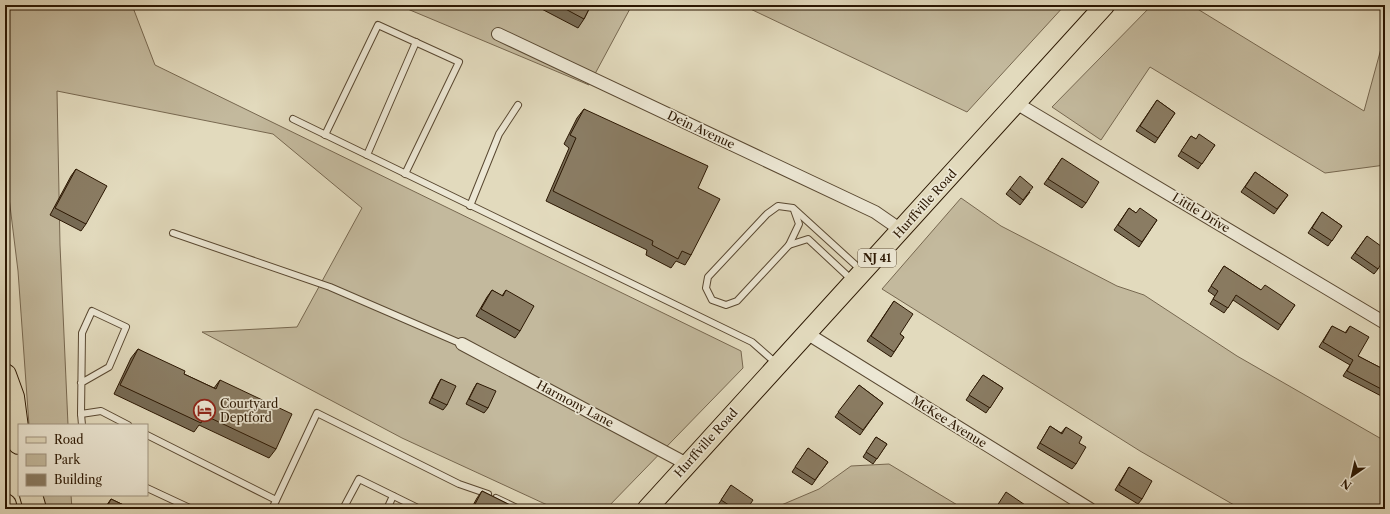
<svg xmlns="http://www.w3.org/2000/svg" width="1390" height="514" font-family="'Libre Caslon Text',serif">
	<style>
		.green { fill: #c3b99d; stroke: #776850 }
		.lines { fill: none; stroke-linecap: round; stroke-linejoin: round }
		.lane-casing { stroke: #594831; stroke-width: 8 }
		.street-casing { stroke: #594831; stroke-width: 14 }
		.primary-casing { stroke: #2b1702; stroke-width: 21 }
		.highway-casing { stroke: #2b1702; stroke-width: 24 }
		.lane { stroke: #ece7d4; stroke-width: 6 }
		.street { stroke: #ece7d4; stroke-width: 12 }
		.primary { stroke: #e2dabd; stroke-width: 19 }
		.highway { stroke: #e2dabd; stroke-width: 22 }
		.wall { fill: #776b55; stroke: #2b1702 }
		.building { fill: #8a7c63; stroke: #2b1702 }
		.labels { text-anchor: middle; stroke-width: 3.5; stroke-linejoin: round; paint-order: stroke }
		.shield { fill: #ece7d4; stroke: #655541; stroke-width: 1 }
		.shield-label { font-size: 11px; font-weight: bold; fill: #2b1702 }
		.street-label { font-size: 12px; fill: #2b1702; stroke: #ece7d4 }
		.poi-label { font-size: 12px; fill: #2b1702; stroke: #ece7d4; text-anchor: start }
	</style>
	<rect width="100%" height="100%" fill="#e2dabd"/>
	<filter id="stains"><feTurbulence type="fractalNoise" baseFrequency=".005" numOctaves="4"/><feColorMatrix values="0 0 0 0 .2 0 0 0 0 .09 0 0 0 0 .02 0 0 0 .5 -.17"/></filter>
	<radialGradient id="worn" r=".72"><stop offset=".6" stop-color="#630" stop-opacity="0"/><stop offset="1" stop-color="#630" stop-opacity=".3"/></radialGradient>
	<g class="green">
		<path d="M5,5H132L155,65L741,351L743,368L606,509H556L402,438L202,332L297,327L362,208L273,134L57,91L60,245L68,425H29L18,271L5,165Z"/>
		<path d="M398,5H632L589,85Z"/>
		<path d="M742,5H1065L967,112Z"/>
		<path d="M1152,5H1191L1364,111L1385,34V165L1325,173L1150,67L1101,140L1052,107Z"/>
		<path d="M961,198L1001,226L1117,286L1144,295L1237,356L1385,441V509H1241L1140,451L882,289Z"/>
		<path d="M889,464L964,509H772L819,489L851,466Z"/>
		<path d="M34,495H71L72,509H35Z"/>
	</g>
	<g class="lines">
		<defs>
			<g id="lane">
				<path d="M293,119L752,342L777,364"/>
				<path d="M325,135L378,25L459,62L405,174"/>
				<path d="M367,155L416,42"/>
				<path d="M470,206L499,134L518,105"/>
				<path d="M173,233L330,287L462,344"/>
				<path d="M789,245L799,224L794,210"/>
				<path d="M852,280L808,239L789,245L737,301L726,305L712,300L706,288L708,277L767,214L778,206L793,208L861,270"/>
				<path d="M81,383L109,367L126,327L92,311L82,333L81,414L101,411L128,425"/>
				<path d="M81,414L82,425"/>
				<path d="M147,435L276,500"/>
				<path d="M147,488L192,509"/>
				<path d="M496,498L519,509"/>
				<path d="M272,509L317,413L459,484L488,494"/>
				<path d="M343,509L359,479L420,509"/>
				<path d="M387,509L393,496"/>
			</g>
			<g id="street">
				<path d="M498,34L875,212L901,230"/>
				<path d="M1016,103L1385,323"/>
				<path d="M808,334L1090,509"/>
				<path d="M462,344L687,464"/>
			</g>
			<path id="primary" d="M647,509L1105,5"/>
			<g id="highway">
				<path d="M5,375L13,397L19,443"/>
				<path d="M31,495L35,509"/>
				<path d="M5,505V509"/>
			</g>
		</defs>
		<use href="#lane" class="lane-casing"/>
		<use href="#street" class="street-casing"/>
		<use href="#primary" class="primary-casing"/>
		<use href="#highway" class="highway-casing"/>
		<use href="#lane" class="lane"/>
		<use href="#street" class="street"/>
		<use href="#primary" class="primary"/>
		<use href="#highway" class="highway"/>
	</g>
	<g class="wall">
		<path d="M534,5H591L584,19L578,28Z"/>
		<path d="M1157,100L1175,113L1155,143L1136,131Z"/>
		<path d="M584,109L698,188L691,255L685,265L676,261L671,268L646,255L647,250L546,201L569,148L564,144L577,118Z"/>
		<path d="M1191,136L1196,139L1215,145L1198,169L1178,156Z"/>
		<path d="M1062,158L1086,203L1082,208L1044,184Z"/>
		<path d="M76,169L86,224L81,231L50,215L71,176Z"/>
		<path d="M1255,172L1288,195L1274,214L1241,192Z"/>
		<path d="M1010,189L1030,192L1020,205L1006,194Z"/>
		<path d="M1129,208L1136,213L1157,220L1139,247L1114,230Z"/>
		<path d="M1322,212L1342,226L1328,246L1308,233Z"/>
		<path d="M1367,236L1378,269L1374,274L1351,258Z"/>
		<path d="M1224,266L1261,290L1295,305L1278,330L1233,300L1224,313L1210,304L1215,296L1208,291Z"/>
		<path d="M492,290L502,296L506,290L520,331L515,338L476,316L487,297Z"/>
		<path d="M894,301L900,334L904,337L891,357L867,341Z"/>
		<path d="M1332,326L1345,333L1350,326L1358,356L1385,370V398L1343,376L1350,365L1319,347Z"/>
		<path d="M138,349L184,374L214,388L220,380L276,449L269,458L199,425L194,432L114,394L131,358Z"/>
		<path d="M983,375L1003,388L986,413L966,400Z"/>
		<path d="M441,379L447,405L443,410L429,403L438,384Z"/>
		<path d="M477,383L488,408L484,413L466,404L474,388Z"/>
		<path d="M859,385L883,403L860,435L835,417Z"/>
		<path d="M1050,426L1061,433L1066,427L1079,443L1076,464L1072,469L1037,448Z"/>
		<path d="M876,437L887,444L873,464L863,457Z"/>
		<path d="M808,448L828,462L812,485L792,472Z"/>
		<path d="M1129,467L1142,499L1138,504L1115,490Z"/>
		<path d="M731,485L747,509H724L718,505Z"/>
		<path d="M482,491L518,509H471L477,498Z"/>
		<path d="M111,499L132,509H104Z"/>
	</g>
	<g class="building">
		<path d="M558,5H591L584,19Z"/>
		<path d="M1157,100L1175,113L1158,138L1140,126Z"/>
		<path d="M584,109L708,166L698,188L720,199L691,255L682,251L678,259L652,245L653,241L553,191L576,138L570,135Z"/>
		<path d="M1199,134L1215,145L1202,164L1181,151L1191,136L1196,139Z"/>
		<path d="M1062,158L1099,182L1086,203L1048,179Z"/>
		<path d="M76,169L107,186L86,224L55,208Z"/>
		<path d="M1255,172L1288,195L1277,209L1245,187Z"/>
		<path d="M1020,176L1033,187L1023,200L1010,189Z"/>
		<path d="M1129,208L1136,213L1140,208L1157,220L1142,242L1118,225Z"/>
		<path d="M1322,212L1342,226L1332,241L1312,228Z"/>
		<path d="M1367,236L1385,249V258L1378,269L1355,253Z"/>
		<path d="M1224,266L1261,290L1265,285L1295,305L1281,325L1236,295L1228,308L1213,299L1218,291L1211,286Z"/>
		<path d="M492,290L503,296L506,290L534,306L520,331L481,309Z"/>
		<path d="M894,301L913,314L900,334L904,337L894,352L871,336Z"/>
		<path d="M1332,326L1346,333L1350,326L1369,337L1358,356L1385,370V391L1347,371L1353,360L1323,342Z"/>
		<path d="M138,349L185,371L184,374L216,389L220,380L292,414L276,449L204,415L201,423L120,385Z"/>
		<path d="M983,375L1003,388L990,408L969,395Z"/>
		<path d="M441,379L456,386L447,405L432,398Z"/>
		<path d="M477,383L496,391L488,408L469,399Z"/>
		<path d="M859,385L883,403L863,430L838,412Z"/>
		<path d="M1050,426L1062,434L1066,427L1082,437L1079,443L1086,447L1076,464L1040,443Z"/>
		<path d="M876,437L887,444L877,459L866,452Z"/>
		<path d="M808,448L828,462L815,480L795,467Z"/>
		<path d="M1129,467L1152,481L1142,499L1119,485Z"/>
		<path d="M731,485L753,500L747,509H735L721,500Z"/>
		<path d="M482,491L518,509H478L474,506Z"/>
		<path d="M1006,492L1031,509H995Z"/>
		<path d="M111,499L132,509H106Z"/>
	</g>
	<defs>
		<symbol id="hotel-ring" viewBox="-11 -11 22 22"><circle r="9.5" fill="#ece7d4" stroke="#8f2418" stroke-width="1.5"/><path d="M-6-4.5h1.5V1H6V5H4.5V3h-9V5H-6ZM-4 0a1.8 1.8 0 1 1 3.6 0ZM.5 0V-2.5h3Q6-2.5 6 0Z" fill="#8f2418"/></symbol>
	</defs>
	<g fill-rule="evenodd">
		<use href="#hotel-ring" x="192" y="398" width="25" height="25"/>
	</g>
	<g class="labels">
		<rect class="shield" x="858" y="249" width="38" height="18" rx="3"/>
		<g class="shield-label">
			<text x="877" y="262">NJ 41</text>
		</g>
		<g class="street-label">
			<text transform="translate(701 130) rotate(25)" y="4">Dein Avenue</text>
			<text transform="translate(925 204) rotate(-48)" y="4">Hurffville Road</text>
			<text transform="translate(1201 213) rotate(31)" y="4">Little Drive</text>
			<text transform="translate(575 404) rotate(28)" y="4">Harmony Lane</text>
			<text transform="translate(949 422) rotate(32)" y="4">McKee Avenue</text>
			<text transform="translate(706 443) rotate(-48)" y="4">Hurffville Road</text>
		</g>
		<g class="poi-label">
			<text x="220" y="408">Courtyard<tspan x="220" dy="14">Deptford</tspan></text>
		</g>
	</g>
	<rect width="1390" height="514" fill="none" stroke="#e2dabd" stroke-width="20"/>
	<rect x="6" y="6" width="1378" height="502" fill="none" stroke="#2b1702" stroke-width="2"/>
	<rect x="10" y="10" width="1370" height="494" fill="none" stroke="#2b1702"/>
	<rect x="18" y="424" width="130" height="72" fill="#ece7d4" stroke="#9f9480"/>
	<rect x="26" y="437" width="20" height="6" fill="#e2dabd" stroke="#9f9480"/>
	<text x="54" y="444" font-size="12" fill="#2b1702">Road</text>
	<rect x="26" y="454" width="20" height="12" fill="#c3b99d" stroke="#9f9480"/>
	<text x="54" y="464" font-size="12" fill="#2b1702">Park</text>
	<rect x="26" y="474" width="20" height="12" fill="#8a7c63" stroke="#9f9480"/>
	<text x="54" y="484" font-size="12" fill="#2b1702">Building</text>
	<g transform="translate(1352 476) rotate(214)" stroke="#ece7d4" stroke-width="3" paint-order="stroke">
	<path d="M0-3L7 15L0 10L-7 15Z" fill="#2b1702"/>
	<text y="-6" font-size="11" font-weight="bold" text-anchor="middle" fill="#2b1702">N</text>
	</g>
	<rect width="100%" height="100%" filter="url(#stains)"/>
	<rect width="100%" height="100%" fill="url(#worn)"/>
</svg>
